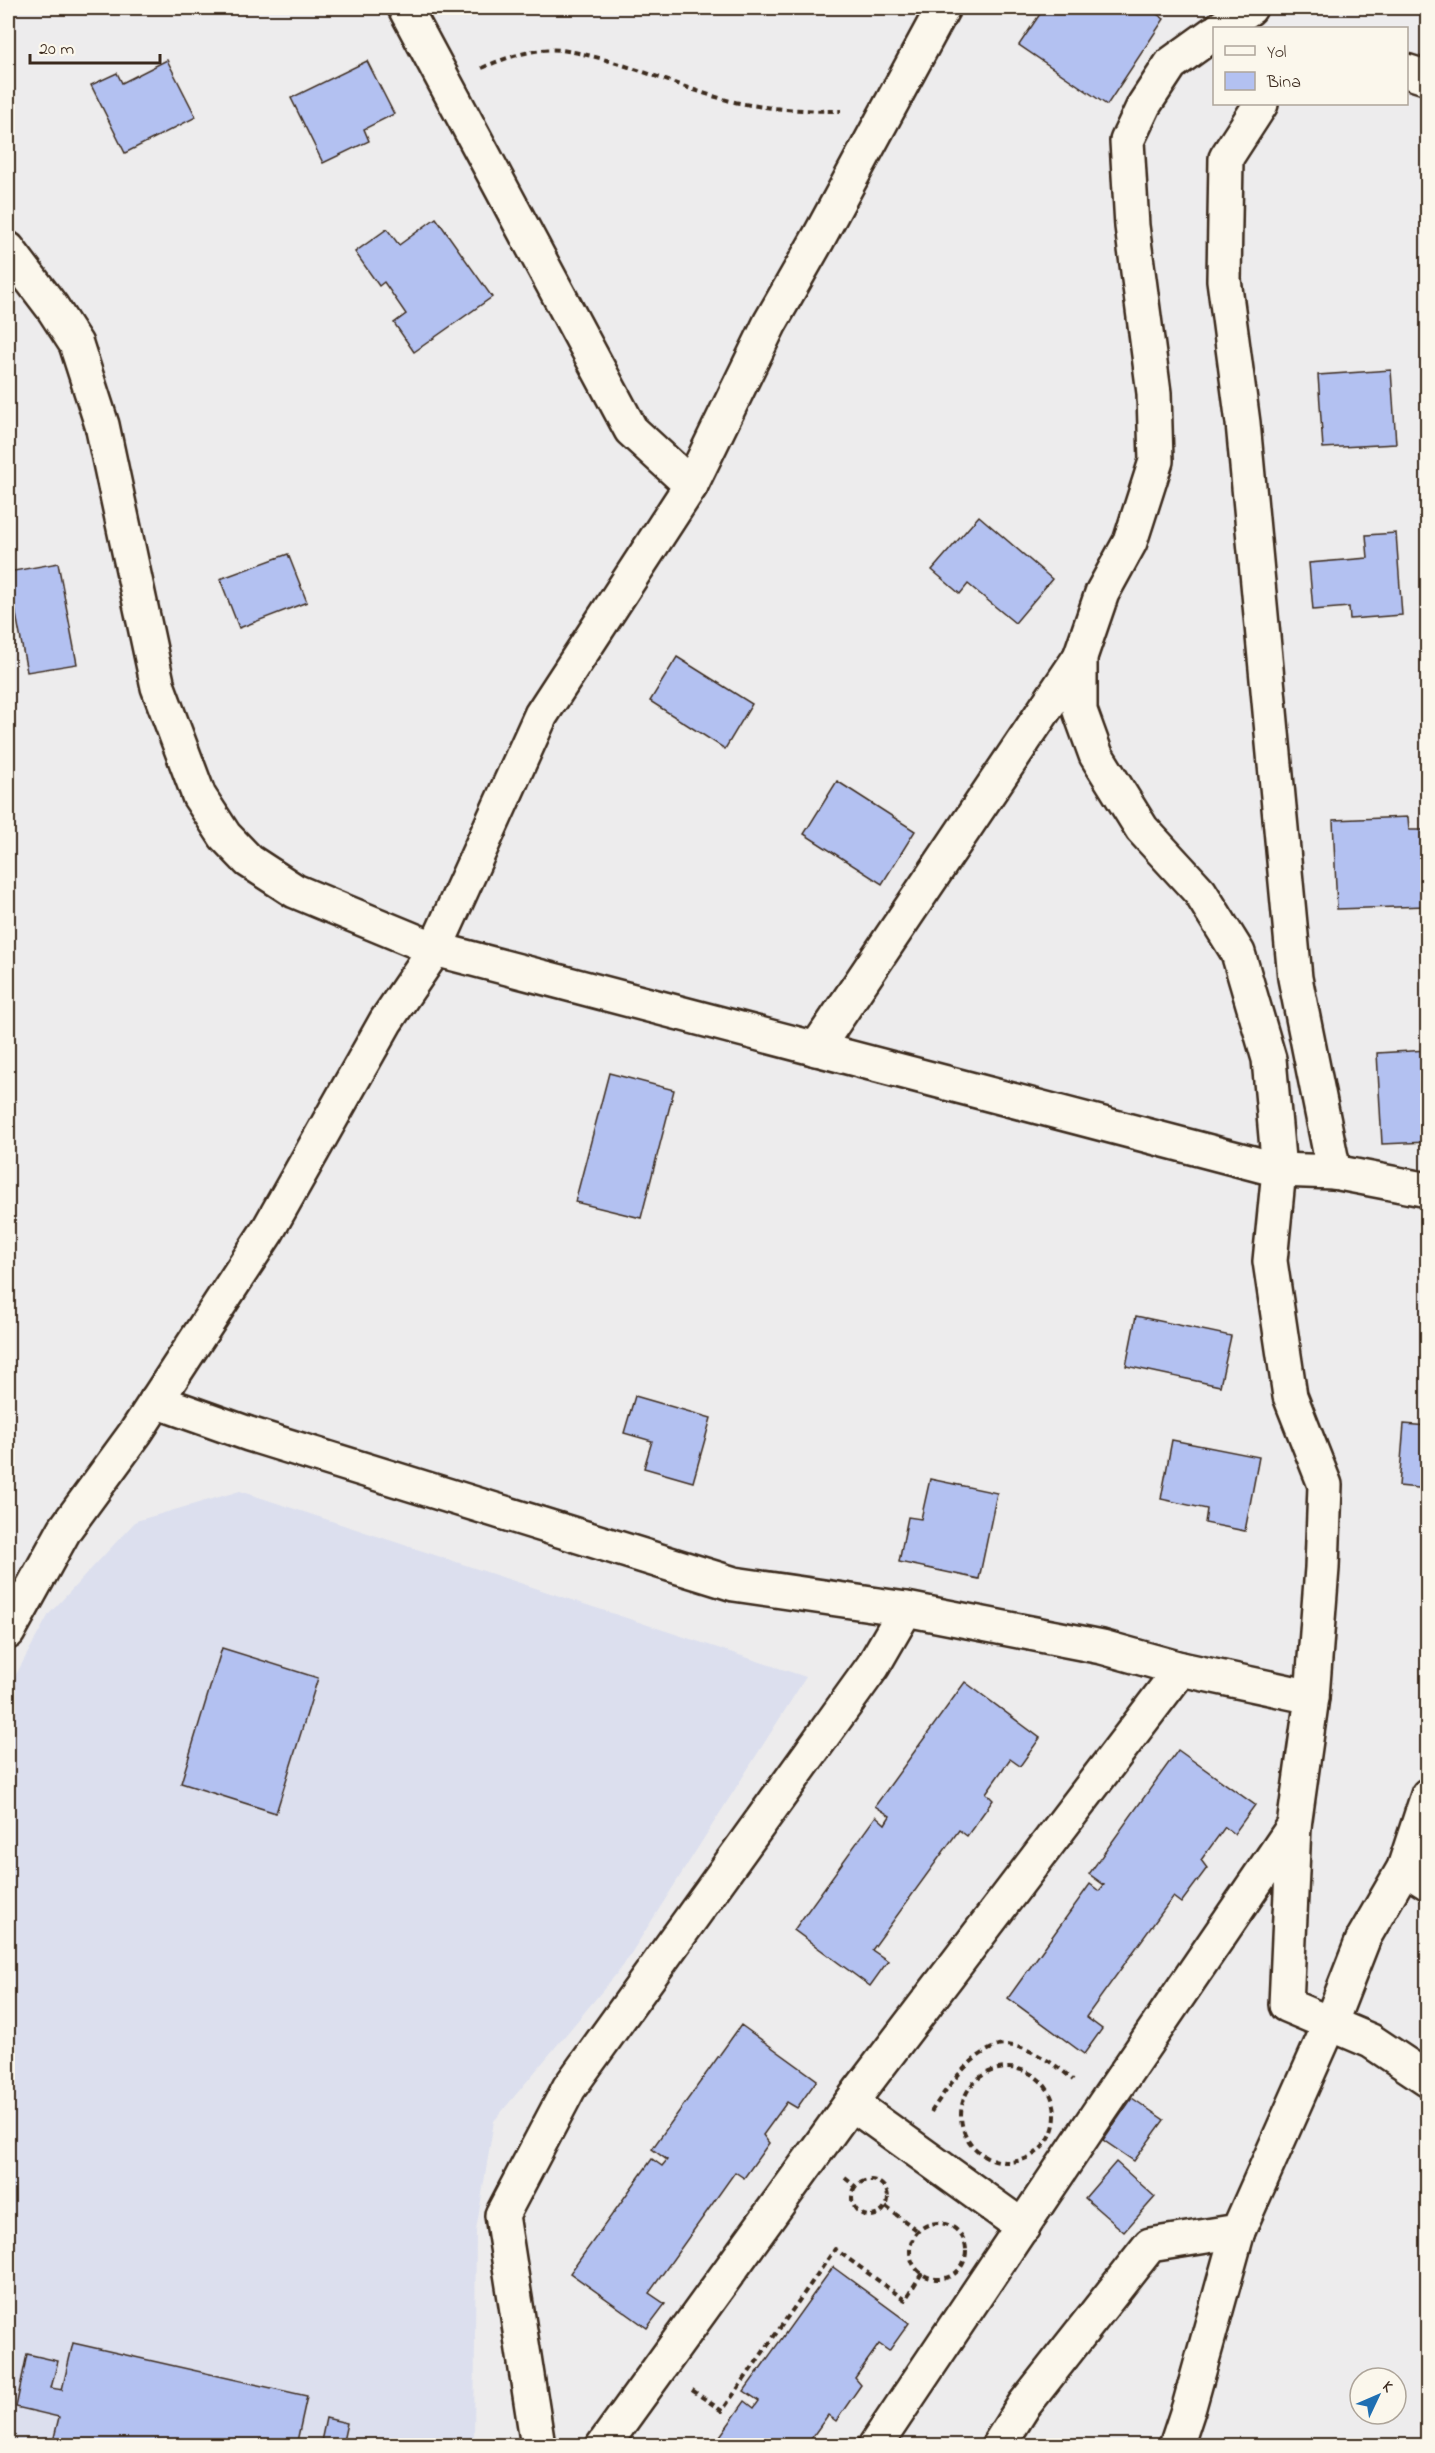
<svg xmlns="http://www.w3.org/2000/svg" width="1435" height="2453" font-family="'Indie Flower',sans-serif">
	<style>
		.built { fill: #dcdfee }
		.building { fill: #b3c1f1; stroke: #3b2a1e; stroke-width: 1.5 }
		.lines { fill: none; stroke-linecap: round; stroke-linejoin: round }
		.street-casing { stroke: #3b2a1e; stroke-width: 38 }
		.path { stroke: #3b2a1e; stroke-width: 4; stroke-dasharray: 6 4.5; stroke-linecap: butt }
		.street { stroke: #fbf7ec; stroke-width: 33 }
	</style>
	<rect width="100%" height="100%" fill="#edeced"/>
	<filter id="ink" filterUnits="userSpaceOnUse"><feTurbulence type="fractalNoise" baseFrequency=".0167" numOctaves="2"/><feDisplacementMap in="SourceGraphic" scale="12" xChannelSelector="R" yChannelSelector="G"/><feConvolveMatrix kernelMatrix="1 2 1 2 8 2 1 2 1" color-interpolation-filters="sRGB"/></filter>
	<g filter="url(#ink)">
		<path class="built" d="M240,1491L806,1677L623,1966L494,2121L476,2231L474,2445L8,2446V1689L49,1614L136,1521Z"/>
		<g class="building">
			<path d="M1044,8H1148L1164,19L1107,105L1019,45Z"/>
			<path d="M167,60L196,117L125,153L91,85L117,73L122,83Z"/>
			<path d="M367,61L394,114L364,129L369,141L323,163L291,98Z"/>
			<path d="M436,218L492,297L414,352L394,323L406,314L384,282L379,286L355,252L387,229L399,245Z"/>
			<path d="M1391,370L1396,444L1323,448L1318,375Z"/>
			<path d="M979,516L1052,579L1015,623L968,584L960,594L932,570Z"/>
			<path d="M1396,533L1402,615L1350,619L1349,607L1313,610L1309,563L1368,558L1366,535Z"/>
			<path d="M288,554L307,602L239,628L220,579Z"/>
			<path d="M58,563L77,664L27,672L8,572Z"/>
			<path d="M677,657L752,704L725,749L650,701Z"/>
			<path d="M837,781L915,831L882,884L804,834Z"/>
			<path d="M1408,817L1409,830H1423L1426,906L1337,909L1333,820Z"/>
			<path d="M1428,1050V1142L1382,1144L1377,1053Z"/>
			<path d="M609,1073L674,1090L641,1218L575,1202Z"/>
			<path d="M1136,1316L1231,1336L1220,1386L1126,1366Z"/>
			<path d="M635,1396L711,1418L693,1482L644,1468L652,1441L624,1433Z"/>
			<path d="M1404,1424L1428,1426V1489L1399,1486Z"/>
			<path d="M1172,1440L1259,1457L1245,1531L1205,1523L1207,1509L1161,1499Z"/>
			<path d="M930,1479L997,1493L979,1579L899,1562L908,1517L921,1519Z"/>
			<path d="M222,1648L318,1678L276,1813L181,1783Z"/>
			<path d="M965,1682L1040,1738L1020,1766L1010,1759L986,1793L993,1800L967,1836L959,1830L872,1950L888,1961L870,1986L794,1930L876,1816L885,1824L890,1816L875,1806Z"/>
			<path d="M1178,1750L1255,1805L1234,1834L1225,1827L1201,1860L1207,1868L1181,1903L1173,1897L1086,2017L1102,2029L1084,2054L1008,1998L1090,1884L1099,1891L1104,1885L1089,1874Z"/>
			<path d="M741,2025L817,2080L797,2108L787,2102L763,2135L769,2143L744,2178L735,2172L649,2293L665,2304L647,2328L570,2273L652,2159L662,2166L667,2160L652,2149Z"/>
			<path d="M1132,2098L1164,2120L1134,2161L1103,2140Z"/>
			<path d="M1116,2162L1155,2197L1124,2232L1085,2198Z"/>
			<path d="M833,2267L909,2323L889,2351L879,2344L855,2378L861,2385L836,2421L828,2415L806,2446H713L745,2401L754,2408L759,2401L744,2391Z"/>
			<path d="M73,2343L307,2396L296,2446H52L59,2417L16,2407L27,2354L58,2361L51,2388L62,2390Z"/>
			<path d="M326,2418L347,2423L342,2446H320Z"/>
		</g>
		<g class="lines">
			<defs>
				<g id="street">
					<path d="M405,8L631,430L691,485"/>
					<path d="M1221,28L1250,8"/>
					<path d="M1214,33L1171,64L1144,105L1127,141L1132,226L1154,393L1156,461L1130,542L1102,593L1080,657V711L1096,755L1142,829L1200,892L1238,953L1269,1059L1279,1170L1270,1261L1290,1396L1325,1485L1322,1568L1312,1697"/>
					<path d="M1406,71L1428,78"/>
					<path d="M1261,104L1226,158L1224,280L1243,423L1295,978L1334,1172L1428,1190"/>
					<path d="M8,249L52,307L76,344L102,425L158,687L199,796L225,836L249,861L295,891L435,949L1279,1170L1334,1172"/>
					<path d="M816,1049L1080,657"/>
					<path d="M156,1401L249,1434L734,1584L906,1609"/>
					<path d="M8,1632L65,1529L136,1432L268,1230L386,1021L435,949L541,715L691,485L770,323L818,239L943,8"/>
					<path d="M1181,1669L1312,1697L1294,1826L1286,2005L1371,2041L1428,2079"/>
					<path d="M1404,1868L1428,1883"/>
					<path d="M851,2103L1023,2227"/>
					<path d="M538,2446L502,2215L569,2088L873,1666L906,1609L1102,1647L1181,1669L861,2089L603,2446"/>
					<path d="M875,2446L1101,2109L1294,1826"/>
					<path d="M998,2446L1024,2405L1150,2245L1238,2231L1330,2024L1364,1937L1404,1868L1428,1795"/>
					<path d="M1176,2446L1189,2407L1238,2231"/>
				</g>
			</defs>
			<use href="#street" class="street-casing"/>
			<g class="path">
				<path d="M482,68C504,58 537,47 561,50C617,58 670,84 723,99C758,109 805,111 841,111"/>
				<circle cx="1008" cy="2115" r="47"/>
				<path d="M931,2112C946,2089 968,2057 995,2047C1018,2038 1058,2065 1073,2080"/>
				<path d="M845,2178L856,2187"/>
				<circle cx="870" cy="2198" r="18"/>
				<path d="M886,2207L918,2231"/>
				<circle cx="938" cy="2251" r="28"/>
				<path d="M692,2390L722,2411L835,2249L905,2300L922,2273"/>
			</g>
			<use href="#street" class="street"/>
		</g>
	</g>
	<rect width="1435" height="2453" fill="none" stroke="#fbf7ec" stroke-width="30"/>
	<rect x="15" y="15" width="1405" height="2423" fill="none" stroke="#3b2a1e" stroke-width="2" filter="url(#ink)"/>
	<rect x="1213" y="27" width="195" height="78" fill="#fbf7ec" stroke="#aea59a" stroke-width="1.5"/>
	<rect x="1225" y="46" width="30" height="9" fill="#fbf7ec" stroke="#aea59a" stroke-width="1.5"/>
	<text x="1267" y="57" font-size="18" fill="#3b2a1e">Yol</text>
	<rect x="1225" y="72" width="30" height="18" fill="#b3c1f1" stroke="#aea59a" stroke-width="1.5"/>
	<text x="1267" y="87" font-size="18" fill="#3b2a1e">Bina</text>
	<g transform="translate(1378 2396) rotate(46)"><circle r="28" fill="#fbf7ec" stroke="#aea59a" stroke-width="1.5"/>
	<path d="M0-4.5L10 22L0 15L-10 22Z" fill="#1f6fb2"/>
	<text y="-9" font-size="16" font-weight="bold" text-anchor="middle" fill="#3b2a1e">K</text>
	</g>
	<path d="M30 54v9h130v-9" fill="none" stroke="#3b2a1e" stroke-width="3"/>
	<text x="39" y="54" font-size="18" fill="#3b2a1e" stroke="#fbf7ec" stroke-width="4.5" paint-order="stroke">20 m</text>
</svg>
